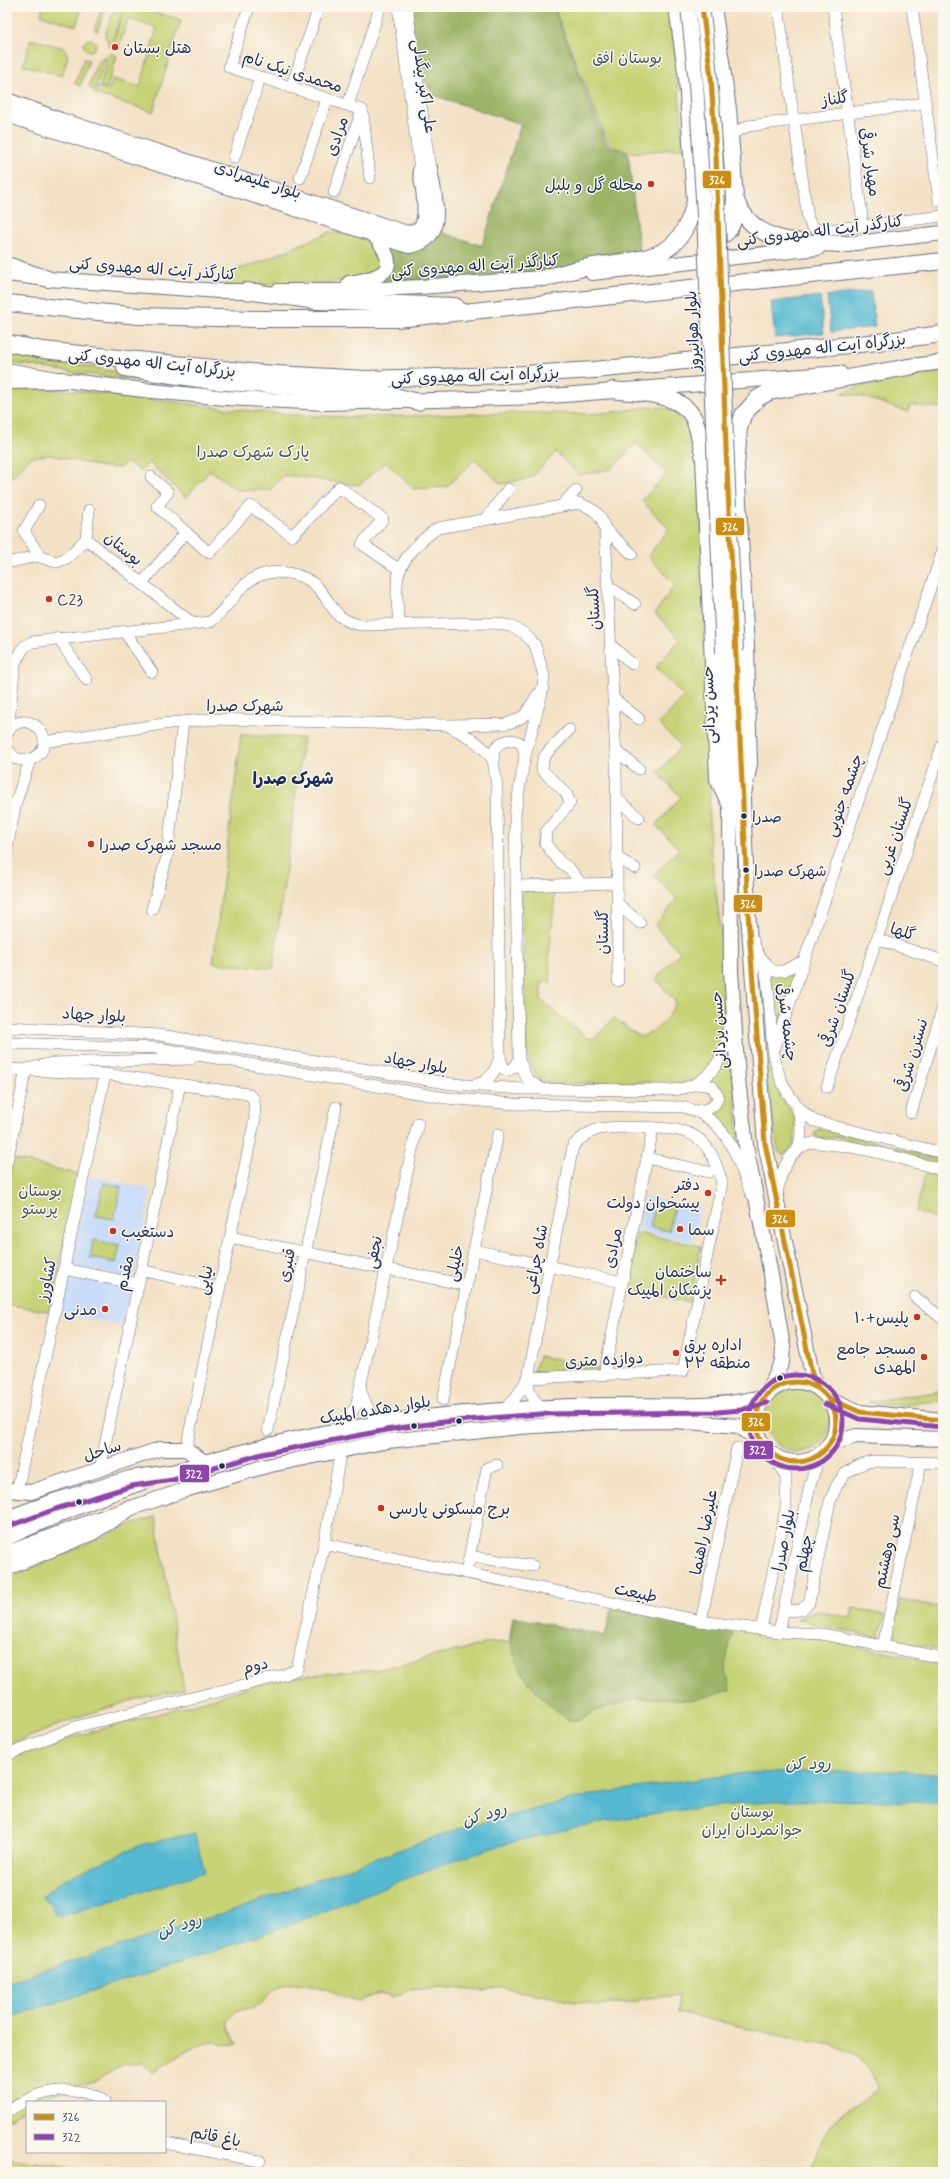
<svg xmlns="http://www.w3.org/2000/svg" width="950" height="2179" font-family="Mynerve,'Playpen Sans Arabic',sans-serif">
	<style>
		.built { fill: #c9dcf9 }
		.green { fill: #c6d274; stroke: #708069 }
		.forest { fill: #9cb466; stroke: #5c7262 }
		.water { fill: #54b9d2; stroke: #387498 }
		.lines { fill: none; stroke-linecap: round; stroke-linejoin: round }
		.minor-casing { stroke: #676d82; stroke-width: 12 }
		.major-casing { stroke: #676d82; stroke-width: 16 }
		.highway-casing { stroke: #676d82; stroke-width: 18 }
		.minor { stroke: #fff; stroke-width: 11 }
		.major { stroke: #fff; stroke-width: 14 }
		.highway { stroke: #fff; stroke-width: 16 }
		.major-bridge-casing { stroke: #676d82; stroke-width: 16; stroke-linecap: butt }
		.major-bridge { stroke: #fff; stroke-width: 14 }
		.bus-1-casing { stroke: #fbf7ec; stroke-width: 8 }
		.bus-2-casing { stroke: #fbf7ec; stroke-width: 8 }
		.bus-1 { stroke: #cb8e13; stroke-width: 5 }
		.bus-2 { stroke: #8e44ad; stroke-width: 5 }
		.poi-dot { fill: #c8321e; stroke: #fbf7ec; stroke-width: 1.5 }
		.bus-dot { fill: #1b2f5e; stroke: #fbf7ec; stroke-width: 1.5 }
		.labels { text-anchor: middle; stroke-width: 3; stroke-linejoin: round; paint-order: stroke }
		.bus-label { font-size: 15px; fill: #1b2f5e; stroke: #fbf7ec; text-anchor: start }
		.poi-label { font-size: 16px; fill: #1b2f5e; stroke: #fbf7ec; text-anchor: start }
		.park-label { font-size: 16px; fill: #465864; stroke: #fbf7ec }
		.street-label { font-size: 16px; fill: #1b2f5e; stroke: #fbf7ec }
		.neighbourhood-label { font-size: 17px; font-weight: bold; fill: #1b2f5e; stroke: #fbf7ec }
		.water-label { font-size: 17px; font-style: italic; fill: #2c5881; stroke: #fbf7ec }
		.line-badge { stroke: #fbf7ec; stroke-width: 1.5 }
		.badge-label { font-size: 11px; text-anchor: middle; font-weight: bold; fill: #fff }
	</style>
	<rect width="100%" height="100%" fill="#fbf7ec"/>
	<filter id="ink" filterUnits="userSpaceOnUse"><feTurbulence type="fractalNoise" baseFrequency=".025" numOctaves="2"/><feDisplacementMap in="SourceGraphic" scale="8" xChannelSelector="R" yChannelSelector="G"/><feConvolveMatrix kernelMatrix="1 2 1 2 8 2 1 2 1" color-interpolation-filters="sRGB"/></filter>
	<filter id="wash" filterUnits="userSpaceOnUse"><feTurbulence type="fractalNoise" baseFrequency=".012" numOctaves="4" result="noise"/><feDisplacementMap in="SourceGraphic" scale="16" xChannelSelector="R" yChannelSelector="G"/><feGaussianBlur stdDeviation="0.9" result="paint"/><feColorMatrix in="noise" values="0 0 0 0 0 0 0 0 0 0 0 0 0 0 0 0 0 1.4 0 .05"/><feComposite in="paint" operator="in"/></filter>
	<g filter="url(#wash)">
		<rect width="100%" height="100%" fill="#f3e1c5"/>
		<g class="built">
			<path d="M89,1176L151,1189L134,1276L130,1278L70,1266Z"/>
			<path d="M645,1197L700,1207L693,1242L639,1231Z"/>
			<path d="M943,1266V1311L934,1305Z"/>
			<path d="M68,1274L131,1287L123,1326L60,1314Z"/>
		</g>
		<g class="green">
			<path d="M43,7H82L76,26L41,15Z"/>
			<path d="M102,7H106L98,31L94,30Z"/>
			<path d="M115,7H124L110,48L105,35Z"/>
			<path d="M124,7H137L181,20L153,112L95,94L98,87L109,90L113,79L140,87L157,28L128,19L119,46H112Z"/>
			<path d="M554,7H671L684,148L632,153L609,145Z"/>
			<circle cx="90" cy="45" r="6"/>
			<path d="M31,39L64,48L68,56L62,76L23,65Z"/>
			<path d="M110,53L117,56L107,88L100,86Z"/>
			<path d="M107,55L94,92L89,86L97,63Z"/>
			<path d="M84,59L89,60L80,86L75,84Z"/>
			<path d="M330,232L344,233L370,241L374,243L384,258L375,274L328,283L225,286L226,273L255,264Z"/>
			<path d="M7,351L111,371L238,390L82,374L7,362Z"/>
			<path d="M943,371V413L942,408L910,405L908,412L864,397L842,393L864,385Z"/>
			<path d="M7,387C122,389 234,416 349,417C402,417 455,414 508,413C540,412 572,415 604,413C623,412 644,405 663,408C692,413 693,447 699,471L712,763L709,815L710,845L724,956L725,1033L716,1060L695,1080L673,1085L644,1082L548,1084C534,1076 530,1066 526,1051L522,893L531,890L555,892L549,959L551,983L542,982L541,1000L587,1038L594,1039L614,1018L640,1037C658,1032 668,1019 676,1002L656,979L680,952L655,926L677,899L654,875L679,849L656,825L681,797L658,773L681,746L659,724L684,697L656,667L680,640L655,613L675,585L648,556L669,529L642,501L667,473L636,443L611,469L579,475L556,452L531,478L501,484L475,459L447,487L414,489L386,462L359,485L284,475L270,490H238L210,470L186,498L149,462L141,471L127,462L119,468L102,467L50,455L31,457L7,482Z"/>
			<path d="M241,735L303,738L273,968L213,963Z"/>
			<path d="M797,971L775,1042L769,973L785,976Z"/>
			<path d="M760,973L763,974L771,1065L779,1094L795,1117L794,1146L782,1155L778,1151L767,1085Z"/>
			<path d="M730,1041L741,1158L705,1113L718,1107L704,1081Z"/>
			<path d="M819,1129L840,1133L943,1160V1164L838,1137L817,1139L814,1133Z"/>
			<path d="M13,1159L79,1174L50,1312L7,1304V1187Z"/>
			<path d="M925,1174L943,1178V1220L916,1212Z"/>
			<path d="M104,1183L121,1187L114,1219L96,1216Z"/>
			<path d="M655,1203L674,1206L669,1231L650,1227Z"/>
			<path d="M637,1233L701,1246L690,1302L626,1289Z"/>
			<path d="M93,1240L120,1245L116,1263L90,1258Z"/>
			<path d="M539,1356L599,1369L597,1373L533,1375Z"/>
			<circle cx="798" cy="1420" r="32"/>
			<path d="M943,1391V1401C918,1401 893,1410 868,1402Z"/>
			<path d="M156,1517L184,1690L140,1698L81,1716L7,1746V1579L134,1523Z"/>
			<path d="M900,1599L943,1608V1650L892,1640Z"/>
			<path d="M612,1608L800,1635L943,1664V2172H811C817,2151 826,2123 845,2111C857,2103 869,2098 878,2087L871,2071L859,2058L833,2045L791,2038L677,2012L679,1995L640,1999L638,2002L597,2005L497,1987L483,1991L441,1987L410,1990L393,1997L381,1993L357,2001C332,1993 308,1977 281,1986C262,1992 270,2011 238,2010L227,2021L229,2030L237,2044C225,2046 220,2041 213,2042C190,2045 172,2062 152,2073L142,2062L124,2064L97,2080L27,2102V2107L7,2120V1760L54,1742L202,1702L255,1685L306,1675L376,1670L489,1643L509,1642L513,1617L605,1636Z"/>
			<path d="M853,1608L885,1615L879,1638L797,1620L798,1618L817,1611L851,1618Z"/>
			<path d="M7,2159L100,2172H7Z"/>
		</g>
		<g class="forest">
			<path d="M410,7H553L607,146L628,153L640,256L531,273L370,283L378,281L387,246L423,248L433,241L438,231L482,246L521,124L433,95L418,68Z"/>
			<path d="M612,1608L732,1634L725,1665L730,1690L694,1700L639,1698L600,1709L579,1720H568C543,1700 513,1673 511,1639C511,1632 512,1624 513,1617L605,1636Z"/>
		</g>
		<g class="water">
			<path d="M871,291L875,327L831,332L827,296Z"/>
			<path d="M820,296L824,333L775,338L771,302Z"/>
			<path d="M900,1771L943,1775V1804C794,1793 643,1806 499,1846C435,1864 374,1892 312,1916C212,1954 109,1986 7,2018V1982L233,1910L457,1829L594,1794L743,1773Z"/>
			<path d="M194,1833L205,1872L62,1916L54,1914L51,1903L42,1897L64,1879L141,1845Z"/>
		</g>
	</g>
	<g filter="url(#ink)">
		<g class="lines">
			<defs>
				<g id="minor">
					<path d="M249,7L229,67L362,110"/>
					<path d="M398,7L420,170"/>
					<path d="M407,7L430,168"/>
					<path d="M778,7L808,219L812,226L819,231L943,216"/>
					<path d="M833,7L862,216"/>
					<path d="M912,7L939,201"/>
					<path d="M291,88L319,7"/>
					<path d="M348,105L380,7"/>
					<path d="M363,114L370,178"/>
					<path d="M730,139L735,132L748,126L926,103"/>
					<path d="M234,158L260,78"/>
					<path d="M300,178L327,99"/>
					<path d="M334,192L362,110"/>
					<path d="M151,477L168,492L157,506L209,553L251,506L292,536L339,487L383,519L362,544L400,570"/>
					<path d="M39,505L24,531L40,557"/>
					<path d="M561,506L576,490"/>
					<path d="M487,518L508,489"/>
					<path d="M605,529L632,554"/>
					<path d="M86,539L89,510"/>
					<path d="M7,563L37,556L56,562L67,558L86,539L192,623"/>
					<path d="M142,583L186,532"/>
					<path d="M608,586L635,604"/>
					<path d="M399,624C398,609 395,592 398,577C401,558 423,538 438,528L579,503C595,510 600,512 605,529L616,759L618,981"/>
					<path d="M124,631L152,672"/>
					<path d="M58,638L87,680"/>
					<path d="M611,645L632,664"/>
					<path d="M613,698L639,719"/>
					<path d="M449,726C467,736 483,743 494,762"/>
					<path d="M569,730L547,753L543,759L542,770L566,793L570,803L546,832L545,843L559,861L570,869L581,884"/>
					<path d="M8,731L15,663L24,647L32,642L210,622C229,609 237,585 258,576C277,568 305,573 318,588C334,606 333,619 360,625L495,623L510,626L524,633L535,645L544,676L542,693L525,756L515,814L519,1060L527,1079L542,1089"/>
					<path d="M7,733C25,702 66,743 30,760L16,759L7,749"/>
					<path d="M44,742L170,723L214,719L447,725L505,724L515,721L525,715L538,694"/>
					<path d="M616,751L639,769"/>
					<path d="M617,799L639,818"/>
					<path d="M7,848L16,802L30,760"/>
					<path d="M617,858L635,868"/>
					<path d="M516,886L617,883"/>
					<path d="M618,904L640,923"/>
					<path d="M152,909L167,857L183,722"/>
					<path d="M877,939L943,961"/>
					<path d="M753,940C756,952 763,961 766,974C776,1030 761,1081 814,1121L943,1153"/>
					<path d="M762,959L773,971H783L804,961"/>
					<path d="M7,1027L160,1035L452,1084L522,1089L671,1090C711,1088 728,1055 729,1019"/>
					<path d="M7,1043L157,1048L446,1098L515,1104L683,1107C728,1118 736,1156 751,1194"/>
					<path d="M774,1050L943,550"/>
					<path d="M500,1057L504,1069C512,1072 515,1067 519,1060"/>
					<path d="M7,1069L105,1074L248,1094L254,1099L255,1118L186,1449"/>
					<path d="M474,1085C490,1082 496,1071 500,1056L497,789C497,777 491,762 494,751C498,740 516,736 523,746C524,749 524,753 525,756"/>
					<path d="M827,1087L943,743"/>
					<path d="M695,1111C706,1110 716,1109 718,1096L712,1086L697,1084"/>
					<path d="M911,1113L943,1006"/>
					<path d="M631,1127C684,1129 707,1125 722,1183L683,1371L528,1378L573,1146C592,1125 605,1128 631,1127Z"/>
					<path d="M796,1152C803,1138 802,1124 798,1109"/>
					<path d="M647,1158L709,1172"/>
					<path d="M7,1162L26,1069L52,1063L191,1059"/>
					<path d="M777,1194C780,1174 788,1149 811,1143C815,1142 822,1144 826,1144C866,1147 905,1160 943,1170"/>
					<path d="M230,1237L466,1285"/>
					<path d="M474,1250L622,1282"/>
					<path d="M64,1269L138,1284"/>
					<path d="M141,1270L219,1288"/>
					<path d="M915,1297L943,1319"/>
					<path d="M604,1375L653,1128"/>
					<path d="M360,1388C365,1403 370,1421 388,1422"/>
					<path d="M443,1400L498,1134"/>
					<path d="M504,1410L516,1397L528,1378C528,1392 532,1398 541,1407"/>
					<path d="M268,1430L336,1107"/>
					<path d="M335,1430L346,1421L356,1406L418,1123"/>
					<path d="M100,1469L180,1084"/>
					<path d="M17,1491L105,1074"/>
					<path d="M324,1544L701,1621L779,1632L822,1634L943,1658"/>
					<path d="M468,1562L474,1557L533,1566"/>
					<path d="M466,1573L487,1468L497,1465"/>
					<path d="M785,1611L801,1610L809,1603L830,1501L837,1485L845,1474L857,1466L871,1461L943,1463"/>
					<path d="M701,1621L737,1448"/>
					<path d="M761,1630L786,1507V1477L772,1454"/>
					<path d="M779,1632L810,1485L820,1454"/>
					<path d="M883,1646L921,1463"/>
					<path d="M7,1755L75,1727L284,1675L297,1669L324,1544L341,1450"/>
					<path d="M7,2111C17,2106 28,2099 38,2095C58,2089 89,2088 105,2102"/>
					<path d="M165,2143L260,2161"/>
				</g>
				<g id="major">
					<path d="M7,100L61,120L407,233C412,232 418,231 421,227C429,215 422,184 420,170"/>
					<path d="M7,115L409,246C449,240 434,197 430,168"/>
					<path d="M838,245L943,233"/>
					<path d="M592,273L818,248"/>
					<path d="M7,274L48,279L219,291H258"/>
					<path d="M349,283C385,277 402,270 374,235"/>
					<path d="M278,291H339L420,287L555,277"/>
					<path d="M904,367L943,362"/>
					<path d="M7,370L62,380L152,391L226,398L326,403L538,397L840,373"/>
					<path d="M736,652L749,929L765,1143L812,1374L818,1388"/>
					<circle cx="796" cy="1422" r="40"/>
					<path d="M828,1398L860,1412L943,1420"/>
					<path d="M828,1445L856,1436L943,1439"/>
					<path d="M7,1490L31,1492L160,1449H186L206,1463"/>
					<path d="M7,1538C87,1501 175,1467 261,1447C340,1427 423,1415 504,1410C543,1407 582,1405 621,1405C670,1405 718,1409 765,1396L782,1362L783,1347L772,1280L746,1146L738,1080L731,971L730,804L723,653"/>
					<path d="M7,1553L92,1521L188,1489L266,1466L388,1441L520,1427L597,1422L675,1421L739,1426L762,1443"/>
				</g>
				<g id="highway">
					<path d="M713,7L728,109L735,198C754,248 805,242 849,244"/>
					<path d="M707,234C711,236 715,237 720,236C735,232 734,211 735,199"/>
					<path d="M7,265L48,279"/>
					<path d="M544,278C563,273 582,267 601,265C653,257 681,259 695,201L687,79L677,7"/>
					<path d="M246,291L317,301L455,306"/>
					<path d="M7,303L139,316L257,319H397L943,261"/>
					<path d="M7,343L43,350L260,373L365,379L507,375L594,370L869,343L943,334"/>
					<path d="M125,368L212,381L383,393L418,402"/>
					<path d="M7,381L62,380"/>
					<path d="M613,390C639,394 680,391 694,419C699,431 701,445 704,458L718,779L730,804"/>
					<path d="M743,794L749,764L748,731L746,647L736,466L739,428L743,415L758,398L769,392L914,366"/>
					<path d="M7,1519L54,1502L130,1479L171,1473"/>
					<path d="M7,1567L92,1532L128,1509"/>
				</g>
			</defs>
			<use href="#minor" class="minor-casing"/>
			<use href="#major" class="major-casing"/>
			<use href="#highway" class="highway-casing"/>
			<use href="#minor" class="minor"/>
			<use href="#major" class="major"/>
			<use href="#highway" class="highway"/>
			<defs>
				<g id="major-bridge">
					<path d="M688,7L696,84L704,215L723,653"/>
					<path d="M702,7C716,108 718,210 721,312C725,425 730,539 736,652"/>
				</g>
			</defs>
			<use href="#major-bridge" class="major-bridge-casing"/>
			<use href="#major-bridge" class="major-bridge"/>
			<defs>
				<g id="bus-1">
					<path d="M702,7L711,77L716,156L726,448L749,929L765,1143L812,1374L818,1388"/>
					<circle cx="796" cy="1422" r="40"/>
					<path d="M828,1398L860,1412L943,1420"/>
				</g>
				<g id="bus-2">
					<circle cx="796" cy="1422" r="47"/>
					<path d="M825,1404L859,1419L942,1427"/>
					<path d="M9,1526L56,1509L132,1486L173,1480L262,1454L392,1429L443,1422L541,1414L718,1412L741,1410L767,1403"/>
				</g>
			</defs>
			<use href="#bus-1" class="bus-1-casing"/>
			<use href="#bus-2" class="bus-2-casing"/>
			<use href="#bus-1" class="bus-1"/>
			<use href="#bus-2" class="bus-2"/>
		</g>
	</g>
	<g class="poi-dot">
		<circle cx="115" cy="47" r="4"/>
		<circle cx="651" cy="184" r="4"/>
		<circle cx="49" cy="599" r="4"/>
		<circle cx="91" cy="844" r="4"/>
		<circle cx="708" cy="1193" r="4"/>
		<circle cx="680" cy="1229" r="4"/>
		<circle cx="113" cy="1231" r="4"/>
		<path d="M719 1274h4v4h4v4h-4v4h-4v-4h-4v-4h4z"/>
		<circle cx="105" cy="1309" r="4"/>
		<circle cx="917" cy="1317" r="4"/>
		<circle cx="676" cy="1353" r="4"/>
		<circle cx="924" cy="1357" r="4"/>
		<circle cx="381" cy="1508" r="4"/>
	</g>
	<g class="bus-dot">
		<circle cx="744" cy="816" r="3.5"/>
		<circle cx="746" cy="870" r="3.5"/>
		<circle cx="780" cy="1378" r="3.5"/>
		<circle cx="459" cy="1421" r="3.5"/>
		<circle cx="414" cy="1426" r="3.5"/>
		<circle cx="222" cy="1466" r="3.5"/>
		<circle cx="79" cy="1502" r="3.5"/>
	</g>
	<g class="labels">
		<g class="bus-label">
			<text x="752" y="822">صدرا</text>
			<text x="754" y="876">شهرک صدرا</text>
		</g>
		<g class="poi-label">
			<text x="123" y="53">هتل بستان</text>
			<text x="643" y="190" text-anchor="end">محله گل و بلبل</text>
			<text x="57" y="605">C23</text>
			<text x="99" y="850">مسجد شهرک صدرا</text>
			<text x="700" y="1190" text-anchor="end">دفتر<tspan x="700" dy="18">پیشخوان دولت</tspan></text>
			<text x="688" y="1235">سما</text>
			<text x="121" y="1237">دستغیب</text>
			<text x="712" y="1277" text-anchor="end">ساختمان<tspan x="712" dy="18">پزشکان المپیک</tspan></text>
			<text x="97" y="1315" text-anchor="end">مدنی</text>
			<text x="909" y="1323" text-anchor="end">پلیس+۱۰</text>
			<text x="684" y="1350">اداره برق<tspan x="684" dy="18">منطقه ۲۲</tspan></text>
			<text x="916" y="1354" text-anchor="end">مسجد جامع<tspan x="916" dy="18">المهدی</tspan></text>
			<text x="389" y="1514">برج مسکونی پارسی</text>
		</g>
		<g class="park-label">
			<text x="627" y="63">بوستان افق</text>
			<text x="253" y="457">پارک شهرک صدرا</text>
			<text x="40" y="1196">بوستان<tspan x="40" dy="18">پرستو</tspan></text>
			<text x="752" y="1817">بوستان<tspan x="752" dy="18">جوانمردان ایران</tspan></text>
		</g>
		<g class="street-label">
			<text transform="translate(293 71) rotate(18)" y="6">محمدی نیک نام</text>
			<text transform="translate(425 86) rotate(82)" y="6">علی اکبر بیگدلی</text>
			<text transform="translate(835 98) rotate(-8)" y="6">گلناز</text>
			<text transform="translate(336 136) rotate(-71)" y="6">مرادی</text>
			<text transform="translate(871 162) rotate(82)" y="6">مهیار شرقی</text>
			<text transform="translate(258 179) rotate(18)" y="6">بلوار علیمرادی</text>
			<text transform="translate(820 230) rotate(-7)" y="6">کنارگذر آیت اله مهدوی کنی</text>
			<text transform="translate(475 265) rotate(-4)" y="6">کنارگذر آیت اله مهدوی کنی</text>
			<text transform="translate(153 268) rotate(4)" y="6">کنارگذر آیت اله مهدوی کنی</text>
			<text transform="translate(692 331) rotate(-93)" y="6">بلوار هوانیروز</text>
			<text transform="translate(822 347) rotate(-6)" y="6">بزرگراه آیت اله مهدوی کنی</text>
			<text transform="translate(152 362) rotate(6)" y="6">بزرگراه آیت اله مهدوی کنی</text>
			<text transform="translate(475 375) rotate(-2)" y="6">بزرگراه آیت اله مهدوی کنی</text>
			<text transform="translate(124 548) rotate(39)" y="6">بوستان</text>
			<text transform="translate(593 608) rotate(-93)" y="6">گلستان</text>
			<text x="245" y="711">شهرک صدرا</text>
			<text transform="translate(708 705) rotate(-92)" y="6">حسن یزدانی</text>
			<text transform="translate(843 795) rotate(-71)" y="6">چشمه جنوبی</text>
			<text transform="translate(894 836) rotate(-71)" y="6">گلستان غربی</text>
			<text transform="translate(903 931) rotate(18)" y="6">گلها</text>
			<text transform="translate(602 932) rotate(-90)" y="6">گلستان</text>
			<text transform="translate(837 1008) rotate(-71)" y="6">گلستان شرقی</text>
			<text transform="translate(94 1014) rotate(3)" y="6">بلوار جهاد</text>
			<text transform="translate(788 1022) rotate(83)" y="6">چشمه شرقی</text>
			<text transform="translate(718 1030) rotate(-94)" y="6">حسن یزدانی</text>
			<text transform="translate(911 1055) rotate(-73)" y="6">نسترن شرقی</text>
			<text transform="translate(416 1062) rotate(10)" y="6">بلوار جهاد</text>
			<text transform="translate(612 1248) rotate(-79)" y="6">مرادی</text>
			<text transform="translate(373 1252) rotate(-78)" y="6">نجفی</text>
			<text transform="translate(535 1259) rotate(-79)" y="6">شاه چراغی</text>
			<text transform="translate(454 1263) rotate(-78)" y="6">خلیلی</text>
			<text transform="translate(286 1265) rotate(-78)" y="6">قنبری</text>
			<text transform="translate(124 1273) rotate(-78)" y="6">مقدم</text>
			<text transform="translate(46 1279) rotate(-78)" y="6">کشاورز</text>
			<text transform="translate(204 1280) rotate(-78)" y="6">نیایی</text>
			<text transform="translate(604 1359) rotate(-3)" y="6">دوازده متری</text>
			<text transform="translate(375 1409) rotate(-9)" y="6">بلوار دهکده المپیک</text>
			<text transform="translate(102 1450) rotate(-18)" y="6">ساحل</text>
			<text transform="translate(703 1532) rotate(-79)" y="6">علیرضا راهنما</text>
			<text transform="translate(783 1540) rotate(-79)" y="6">بلوار صدرا</text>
			<text transform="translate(886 1551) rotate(-78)" y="6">سی وهشتم</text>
			<text transform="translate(803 1553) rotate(-79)" y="6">چهلم</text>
			<text transform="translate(636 1592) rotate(12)" y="6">طبیعت</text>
			<text transform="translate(255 1665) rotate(-14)" y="6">دوم</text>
			<text transform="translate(216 2136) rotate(11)" y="6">باغ قائم</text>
		</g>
		<g class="neighbourhood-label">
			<text x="293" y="784">شهرک صدرا</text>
		</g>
		<g class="water-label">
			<text transform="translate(808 1763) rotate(-1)" y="6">رود کن</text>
			<text transform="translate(484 1814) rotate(-17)" y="6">رود کن</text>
			<text transform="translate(179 1925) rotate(-19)" y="6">رود کن</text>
		</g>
	</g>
	<g class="line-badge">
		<rect x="702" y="170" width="30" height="19" rx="4" fill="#cb8e13"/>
		<rect x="715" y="517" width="30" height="19" rx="4" fill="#cb8e13"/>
		<rect x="733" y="894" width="30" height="19" rx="4" fill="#cb8e13"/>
		<rect x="765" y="1209" width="31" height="19" rx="4" fill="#cb8e13"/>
		<rect x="741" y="1412" width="30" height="20" rx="4" fill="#cb8e13"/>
		<rect x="743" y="1440" width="31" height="20" rx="4" fill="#8e44ad"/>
		<rect x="179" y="1464" width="31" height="19" rx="4" fill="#8e44ad"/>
	</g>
	<g class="badge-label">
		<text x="717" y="184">326</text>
		<text x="730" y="531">326</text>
		<text x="748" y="908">326</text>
		<text x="780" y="1223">326</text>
		<text x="756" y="1426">326</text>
		<text x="758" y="1454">322</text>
		<text x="194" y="1478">322</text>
	</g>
	<rect width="950" height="2179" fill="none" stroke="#fbf7ec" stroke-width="24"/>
	<rect x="26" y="2101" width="140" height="52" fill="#fbf7ec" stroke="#a1a7b3"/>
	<rect x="34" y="2114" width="20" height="6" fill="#cb8e13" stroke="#a1a7b3"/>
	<text x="62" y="2121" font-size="12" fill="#1b2f5e">326</text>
	<rect x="34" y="2134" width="20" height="6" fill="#8e44ad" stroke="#a1a7b3"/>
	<text x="62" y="2141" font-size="12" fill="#1b2f5e">322</text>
</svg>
